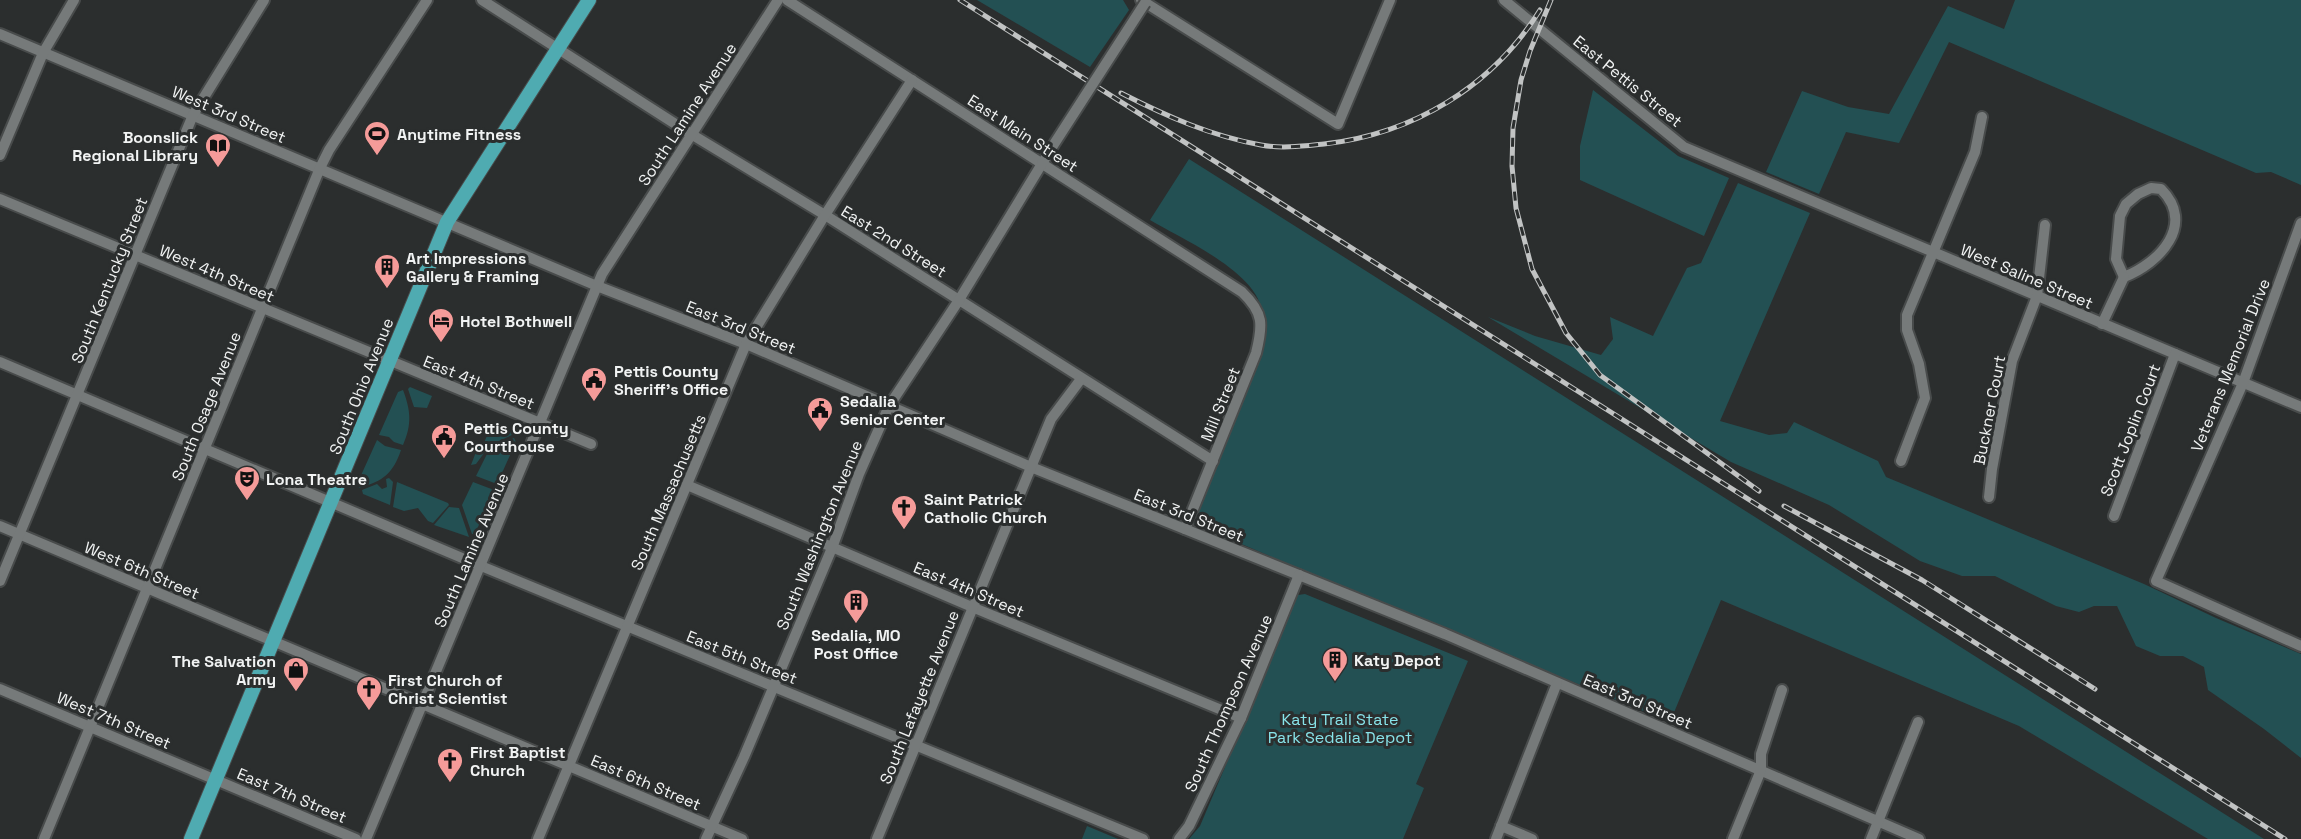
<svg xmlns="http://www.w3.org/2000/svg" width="2301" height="839" font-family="'Space Grotesk',sans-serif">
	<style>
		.green { fill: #235053 }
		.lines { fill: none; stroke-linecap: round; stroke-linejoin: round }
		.minor-casing { stroke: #484b4b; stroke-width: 14 }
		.major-casing { stroke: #484b4b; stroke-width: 16 }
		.minor { stroke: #767a7a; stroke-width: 10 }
		.major { stroke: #4fabb1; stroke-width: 14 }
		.rail-casing { stroke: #c1c3c3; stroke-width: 5 }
		.rail { stroke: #2b2e2e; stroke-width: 3; stroke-dasharray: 9; stroke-linecap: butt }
		.minor-bridge-casing { stroke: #484b4b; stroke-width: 14; stroke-linecap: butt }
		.minor-bridge { stroke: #767a7a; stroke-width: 10 }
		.labels { text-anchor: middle; stroke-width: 6; stroke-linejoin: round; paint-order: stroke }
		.street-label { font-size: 16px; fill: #f1f3f3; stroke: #2b2e2e }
		.poi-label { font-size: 16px; font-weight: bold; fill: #f1f3f3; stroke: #2b2e2e; text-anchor: start }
		.park-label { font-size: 16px; fill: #88e4ea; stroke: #2b2e2e }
	</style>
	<rect width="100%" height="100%" fill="#2b2e2e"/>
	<g class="green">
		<path d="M977,0H1123L1129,10L1090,67Z"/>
		<path d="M2015,0H2301V185L2271,172L2256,173L1949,42L1899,143L1846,132L1819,194L1766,172L1802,91L1848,107L1889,114L1948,6L2004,29Z"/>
		<path d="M1593,90L1678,156L1729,178L1704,236L1580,180V146Z"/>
		<path d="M1189,159L2264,839H2208L2019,726L1721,600L1670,722L1321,578L1192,523L1258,338C1259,331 1262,323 1262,315C1262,274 1182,239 1150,220Z"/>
		<path d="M1738,183L1810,213L1720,421L1769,435L1787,433L1794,422L1878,461L1886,477L2144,584L2216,618L2301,654V758L2264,729L2208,690L2204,667L2183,656H2160L2136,646L2117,606H2094L2079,612L2056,606L1995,576H1962L1920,561L1829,505L1731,462L1488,317L1535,336L1601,355L1613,339L1610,317L1653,336L1687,268L1701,263Z"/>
		<path d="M410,387L432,396L427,408L414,407L408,389Z"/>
		<path d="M403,390C411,411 412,425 403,445L394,442L389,437L379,435L398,392Z"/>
		<path d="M493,422L512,430V435L490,445L476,464L471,465L479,444L483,445Z"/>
		<path d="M511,439L514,438L516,442L497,484L476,476L488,452Z"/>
		<path d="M377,440L385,446L401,450C393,473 384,481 359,488L358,482Z"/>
		<path d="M389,478L393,482L390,505L363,494L362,490L377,484L382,489L387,487L386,479Z"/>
		<path d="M397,482L448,503L449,505L433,523L428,521L418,508L404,511L393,507Z"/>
		<path d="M473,482L494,490L475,534H472L462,505Z"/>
		<path d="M449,507L459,508L469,537L434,525Z"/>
		<path d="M1305,594L1468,661L1416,784L1424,788L1403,839H1189L1200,826L1298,595Z"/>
		<path d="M1087,826L1118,839H1082Z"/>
	</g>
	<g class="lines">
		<defs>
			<g id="minor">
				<path d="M482,0L691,134L825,215L1213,461"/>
				<path d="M787,0L1242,292C1264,313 1263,325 1256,353L1185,529"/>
				<path d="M1141,0L1338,124L1390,0"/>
				<path d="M1504,0L1684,147L2301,407"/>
				<path d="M0,34L597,286L746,344L1031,467L1445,634L1919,839"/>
				<path d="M0,155L43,53L74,0"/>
				<path d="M2151,188L2161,189C2196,224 2160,263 2124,277L2116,259L2120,216L2126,204L2138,194Z"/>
				<path d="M0,199L591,444"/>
				<path d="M2301,223L2243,383L2156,581L2301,646"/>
				<path d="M2102,324L2124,277"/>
				<path d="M0,362L481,566L1143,839"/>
				<path d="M1901,461L1925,398L1919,364L1907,330V315L1975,152L1982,117"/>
				<path d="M687,485L972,607L1241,718"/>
				<path d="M1989,497L1992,469L2012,361L2037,296L2045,225"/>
				<path d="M2114,516L2175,354"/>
				<path d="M0,526L742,839"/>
				<path d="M0,581L193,115L264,0"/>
				<path d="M0,689L356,839"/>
				<path d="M1501,826L1532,839"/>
				<path d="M44,839L320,168L329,150L427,0"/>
				<path d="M366,839L602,274L778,0"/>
				<path d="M538,839L746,344L825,215L912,80"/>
				<path d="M706,839L744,757L832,548L859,474L889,406L959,300L1046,157"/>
				<path d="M877,839L1051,419L1081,379"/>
				<path d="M1179,839L1189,826L1241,718L1299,575"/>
				<path d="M1496,839L1557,683"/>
				<path d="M1733,839L1761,770V754L1782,690"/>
				<path d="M1871,839L1918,722"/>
			</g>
			<path id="major" d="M191,839L447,222L589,0"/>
		</defs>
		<use href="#minor" class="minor-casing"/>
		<use href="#major" class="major-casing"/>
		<use href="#minor" class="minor"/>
		<use href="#major" class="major"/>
		<defs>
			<g id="rail">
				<path d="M960,0L2285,839"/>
				<path d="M1551,0L1530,51L1521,80L1513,128L1512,166L1516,208L1532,269L1566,333L1600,375L1759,491"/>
				<path d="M1121,93C1166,116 1211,136 1261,145C1281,149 1304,146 1324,144C1413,134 1492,87 1540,10"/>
				<path d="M1784,506L1922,580L2095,689"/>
			</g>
		</defs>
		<use href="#rail" class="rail-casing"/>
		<use href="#rail" class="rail"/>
		<defs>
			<path id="minor-bridge" d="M1047,155L1145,3"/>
		</defs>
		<use href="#minor-bridge" class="minor-bridge-casing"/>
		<use href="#minor-bridge" class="minor-bridge"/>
	</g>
	<defs>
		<symbol id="stadium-pin" viewBox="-11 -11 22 30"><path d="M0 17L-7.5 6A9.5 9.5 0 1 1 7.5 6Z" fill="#f59b99" stroke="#2b2e2e"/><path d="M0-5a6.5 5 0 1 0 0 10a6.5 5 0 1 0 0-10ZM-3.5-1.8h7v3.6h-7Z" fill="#111"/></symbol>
		<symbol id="library-pin" viewBox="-11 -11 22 30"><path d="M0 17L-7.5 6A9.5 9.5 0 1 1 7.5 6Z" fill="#f59b99" stroke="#2b2e2e"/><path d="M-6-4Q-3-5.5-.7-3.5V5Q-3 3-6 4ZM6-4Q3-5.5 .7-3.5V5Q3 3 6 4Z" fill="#111"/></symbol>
		<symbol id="building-pin" viewBox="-11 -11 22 30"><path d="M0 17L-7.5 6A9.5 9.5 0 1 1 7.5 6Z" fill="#f59b99" stroke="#2b2e2e"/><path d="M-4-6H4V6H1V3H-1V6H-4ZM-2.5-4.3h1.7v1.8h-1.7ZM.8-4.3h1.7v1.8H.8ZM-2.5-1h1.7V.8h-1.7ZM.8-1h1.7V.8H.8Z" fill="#111"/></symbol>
		<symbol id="hotel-pin" viewBox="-11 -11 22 30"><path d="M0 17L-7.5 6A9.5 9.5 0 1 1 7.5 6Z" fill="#f59b99" stroke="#2b2e2e"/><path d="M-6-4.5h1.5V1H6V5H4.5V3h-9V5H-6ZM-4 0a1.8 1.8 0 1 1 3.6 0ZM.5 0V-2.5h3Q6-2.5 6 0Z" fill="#111"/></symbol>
		<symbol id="civic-pin" viewBox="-11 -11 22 30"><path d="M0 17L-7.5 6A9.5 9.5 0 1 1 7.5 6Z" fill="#f59b99" stroke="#2b2e2e"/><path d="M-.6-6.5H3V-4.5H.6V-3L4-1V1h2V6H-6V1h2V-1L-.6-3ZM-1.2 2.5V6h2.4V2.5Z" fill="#111"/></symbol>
		<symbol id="theatre-pin" viewBox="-11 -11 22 30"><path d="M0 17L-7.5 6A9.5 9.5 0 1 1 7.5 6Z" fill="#f59b99" stroke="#2b2e2e"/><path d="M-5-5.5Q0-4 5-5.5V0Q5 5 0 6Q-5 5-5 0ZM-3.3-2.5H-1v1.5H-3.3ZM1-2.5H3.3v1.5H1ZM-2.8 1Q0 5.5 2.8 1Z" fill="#111"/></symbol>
		<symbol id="church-pin" viewBox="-11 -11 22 30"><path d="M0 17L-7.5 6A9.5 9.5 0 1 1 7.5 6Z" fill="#f59b99" stroke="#2b2e2e"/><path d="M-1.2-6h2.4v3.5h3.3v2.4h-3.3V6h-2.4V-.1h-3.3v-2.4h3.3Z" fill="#111"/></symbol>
		<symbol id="shop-pin" viewBox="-11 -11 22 30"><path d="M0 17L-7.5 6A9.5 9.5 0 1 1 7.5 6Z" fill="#f59b99" stroke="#2b2e2e"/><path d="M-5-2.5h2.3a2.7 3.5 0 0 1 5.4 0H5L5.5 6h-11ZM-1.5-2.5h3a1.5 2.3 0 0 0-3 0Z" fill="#111"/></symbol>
	</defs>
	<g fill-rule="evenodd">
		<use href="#stadium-pin" x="362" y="119" width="30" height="40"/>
		<use href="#library-pin" x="203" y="131" width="30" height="40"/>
		<use href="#building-pin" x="372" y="252" width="30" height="40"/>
		<use href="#hotel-pin" x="426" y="306" width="30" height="40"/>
		<use href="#civic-pin" x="579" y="365" width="30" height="40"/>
		<use href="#civic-pin" x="805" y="395" width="30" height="40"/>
		<use href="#civic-pin" x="429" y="422" width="30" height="40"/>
		<use href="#theatre-pin" x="232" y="464" width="30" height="40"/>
		<use href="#church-pin" x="889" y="493" width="30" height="40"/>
		<use href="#building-pin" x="841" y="587" width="30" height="40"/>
		<use href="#building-pin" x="1320" y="645" width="30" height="40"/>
		<use href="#shop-pin" x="281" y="655" width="30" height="40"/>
		<use href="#church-pin" x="354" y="674" width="30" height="40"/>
		<use href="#church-pin" x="435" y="746" width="30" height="40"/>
	</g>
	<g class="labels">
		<g class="street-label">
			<text transform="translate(1628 81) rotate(39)" y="6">East Pettis Street</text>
			<text transform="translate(229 114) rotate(23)" y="6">West 3rd Street</text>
			<text transform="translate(687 114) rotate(-57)" y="6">South Lamine Avenue</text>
			<text transform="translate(1023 133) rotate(33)" y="6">East Main Street</text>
			<text transform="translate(894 241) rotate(32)" y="6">East 2nd Street</text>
			<text transform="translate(217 273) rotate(23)" y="6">West 4th Street</text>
			<text transform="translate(2027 276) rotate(23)" y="6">West Saline Street</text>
			<text transform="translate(109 280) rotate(-68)" y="6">South Kentucky Street</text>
			<text transform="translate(741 327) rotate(22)" y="6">East 3rd Street</text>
			<text transform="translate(2230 365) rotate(-68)" y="6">Veterans Memorial Drive</text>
			<text transform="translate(479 382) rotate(22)" y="6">East 4th Street</text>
			<text transform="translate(361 386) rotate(-68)" y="6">South Ohio Avenue</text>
			<text transform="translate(1220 404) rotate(-68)" y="6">Mill Street</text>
			<text transform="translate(206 406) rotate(-68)" y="6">South Osage Avenue</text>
			<text transform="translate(1989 410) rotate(-79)" y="6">Buckner Court</text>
			<text transform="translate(2130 430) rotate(-69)" y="6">Scott Joplin Court</text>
			<text transform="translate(668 492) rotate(-67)" y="6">South Massachusetts</text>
			<text transform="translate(1189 515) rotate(22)" y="6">East 3rd Street</text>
			<text transform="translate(819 535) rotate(-68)" y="6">South Washington Avenue</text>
			<text transform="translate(471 550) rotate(-67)" y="6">South Lamine Avenue</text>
			<text transform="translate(142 570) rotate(23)" y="6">West 6th Street</text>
			<text transform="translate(969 589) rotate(23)" y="6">East 4th Street</text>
			<text transform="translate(742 657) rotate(22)" y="6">East 5th Street</text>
			<text transform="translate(919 697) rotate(-68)" y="6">South Lafayette Avenue</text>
			<text transform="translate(1638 701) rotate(23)" y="6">East 3rd Street</text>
			<text transform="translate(1228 703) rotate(-66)" y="6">South Thompson Avenue</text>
			<text transform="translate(114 720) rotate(23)" y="6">West 7th Street</text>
			<text transform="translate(646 782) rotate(23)" y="6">East 6th Street</text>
			<text transform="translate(292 795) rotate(23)" y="6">East 7th Street</text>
		</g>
		<g class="poi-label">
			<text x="397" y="140">Anytime Fitness</text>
			<text x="198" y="143" text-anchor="end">Boonslick<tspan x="198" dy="18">Regional Library</tspan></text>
			<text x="406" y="264">Art Impressions<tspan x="406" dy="18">Gallery &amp; Framing</tspan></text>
			<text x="460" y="327">Hotel Bothwell</text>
			<text x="614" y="377">Pettis County<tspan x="614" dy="18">Sheriff's Office</tspan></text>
			<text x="840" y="407">Sedalia<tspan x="840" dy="18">Senior Center</tspan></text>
			<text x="464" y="434">Pettis County<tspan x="464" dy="18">Courthouse</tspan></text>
			<text x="266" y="485">Lona Theatre</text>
			<text x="924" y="505">Saint Patrick<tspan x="924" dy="18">Catholic Church</tspan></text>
			<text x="856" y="641" text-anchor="middle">Sedalia, MO<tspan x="856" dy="18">Post Office</tspan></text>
			<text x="1354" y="666">Katy Depot</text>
			<text x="276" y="667" text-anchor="end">The Salvation<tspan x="276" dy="18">Army</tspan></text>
			<text x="388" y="686">First Church of<tspan x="388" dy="18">Christ Scientist</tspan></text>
			<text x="470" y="758">First Baptist<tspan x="470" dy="18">Church</tspan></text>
		</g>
		<g class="park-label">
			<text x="1340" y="725">Katy Trail State<tspan x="1340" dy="18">Park Sedalia Depot</tspan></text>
		</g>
	</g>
</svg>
